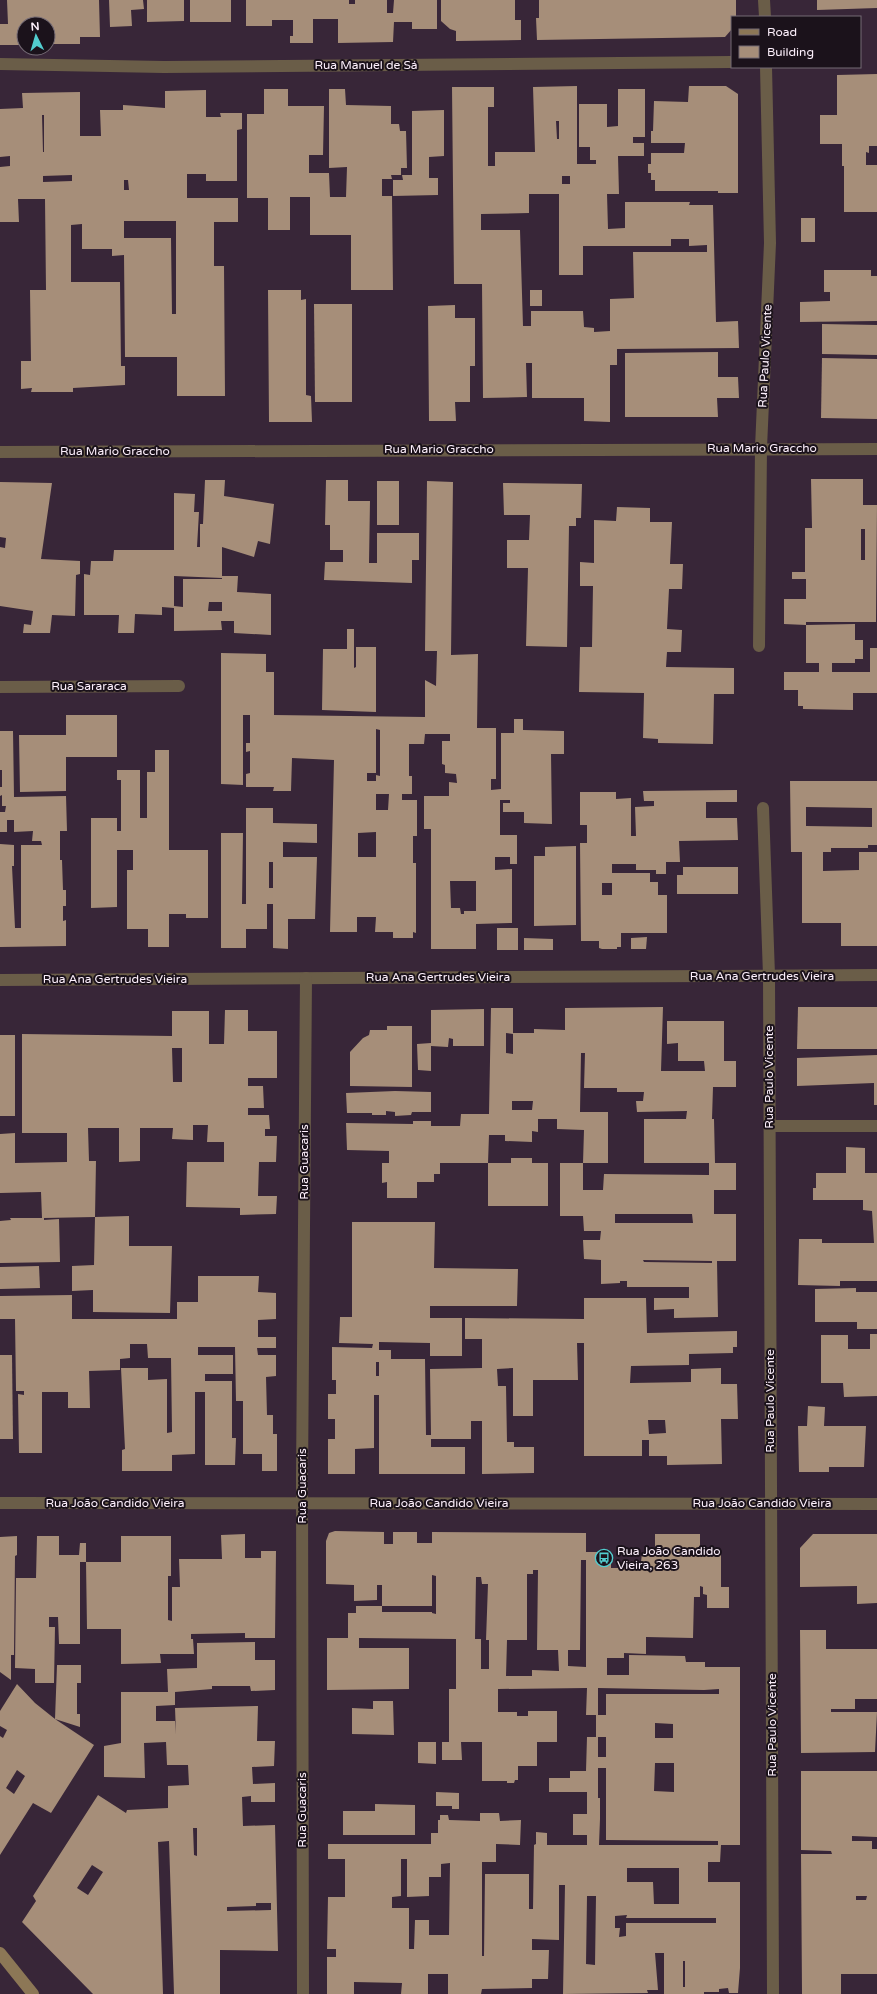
<svg xmlns="http://www.w3.org/2000/svg" width="877" height="1994" font-family="'Varela Round',sans-serif">
	<style>
		.building { fill: #a68e79; fill-rule: evenodd }
		.lines { fill: none; stroke-linecap: round; stroke-linejoin: round }
		.street { stroke: #6a5d48; stroke-width: 12 }
		.secondary { stroke: #8c7756; stroke-width: 12 }
		.labels { text-anchor: middle; stroke-width: 4; stroke-linejoin: round; paint-order: stroke }
		.street-label { font-size: 12px; fill: #fdf0fc; stroke: #1b121b }
		.poi-label { font-size: 12px; fill: #fdf0fc; stroke: #1b121b; text-anchor: start }
	</style>
	<rect width="100%" height="100%" fill="#382638"/>
	<g class="building">
		<path d="M7,0H99L100,37H80V44H48V24H24V45H0V24H8Z"/>
		<path d="M109,0H143L144,9L131,10L132,26L110,27Z"/>
		<path d="M147,0H184V21L147,22Z"/>
		<rect x="190" y="0" width="41" height="22"/>
		<path d="M246,0H349V4H355V0H387V13H393L394,0H437V29H412V22H394L393,42L338,43V19H313V43H290V36H293V20H272V26H246Z"/>
		<path d="M441,0H515V20H521V40L456,41V31L450,29L441,21Z"/>
		<path d="M539,0H736V17H732V29L725,37L537,40L536,18H539Z"/>
		<path d="M817,0H877V8L817,10Z"/>
		<path d="M877,74V146H869V153L866,152V165H877V212H844V166H842V144H820V115H837V75Z"/>
		<path d="M577,86V164H596V160H590V147H579V104H607V127L618,126V89H645V137H633V143H644V156H618L619,194H607L608,229L625,228V202H690L689,205H713L716,322L738,321L739,348L617,349V365H610V422L584,421V398H532V363H526L527,397L483,398L482,284H454L452,87H494V107H488V166H495V152H535L533,87ZM556,121H559V139H557ZM562,176H570V184H562ZM529,194H559V275H583V246H671V239H689V246L707,245V252H633L634,298L610,299V331L594,332V328L584,327L583,311H531V326H523L520,230H481V214L529,213Z"/>
		<path d="M689,86H726L738,94V193H718V191H655V180H651V173H648V164H651V153H684L685,143H651V131H653L654,101L688,102Z"/>
		<path d="M264,89H288V106H324L323,155H309V173H329L330,197H346L347,167L329,168V89H345L346,105L391,106V124H399L400,131H406L407,168H401V175H391L392,179H382V196H392L393,290H351V235H310V197H290V230H268V198H247V114H264Z"/>
		<path d="M206,90V117H221L220,113H242V129L237,130V181H206V174H187V198H238V222H214V266H224L225,396H177V357H125L124,255L112,256V249H82V224L71,225V282H120L121,366H125V385L73,388V392H31L32,388L21,389V361H31L30,290H46L45,199H18L19,222H0V167L10,166V156L0,157V109L23,108L22,93L80,92V136H101L100,110H123V105L165,108V91ZM42,115H44V152H43ZM72,175V181L43,182V176ZM124,180H128L129,190H124ZM124,221H176V314H172L171,238H124Z"/>
		<path d="M444,110V156L429,157V178H438V195L393,196V180H403L402,175H412V111Z"/>
		<rect x="801" y="218" width="14" height="24"/>
		<path d="M824,270H871V276H877V321L800,322V302L830,301V292H824Z"/>
		<path d="M268,290H301V300L306,299V395L311,396L312,422H269Z"/>
		<rect x="530" y="290" width="12" height="16"/>
		<path d="M314,304H352V402H315Z"/>
		<path d="M455,305V318H475V366H470V402H455L456,421H429L428,306Z"/>
		<path d="M822,324L877,325V355L822,354Z"/>
		<path d="M718,352V377H738L739,398H717L718,417H625V353Z"/>
		<path d="M822,358L877,359V419L821,418Z"/>
		<path d="M811,479H863V505H877L876,622H806V625L855,624V640H863V659H855V663H832V672H870V648H877V693H853V710L803,709V706H798V690H784V672H819V663H806V625L784,624V599H806V579H792V572H805V528H812ZM861,529H865V560H861Z"/>
		<path d="M205,480H225L224,496L274,504L270,544L258,541L254,557L222,547V576H238L237,592L271,594V635L234,633V621H221L222,630L174,631V608L162,607V615L135,614L134,633H118L119,615H84V574L90,575L91,561H113L114,550H174V493L195,494L194,512H199L197,547H200V524H203ZM174,576L222,578V579H183V607L174,606ZM209,602H222V611H208Z"/>
		<path d="M326,480H348V501H370L369,563H377V533H419V560H412V583L324,580L325,562H343V550H330V525H325Z"/>
		<rect x="377" y="481" width="22" height="44"/>
		<path d="M427,481L453,482L451,655L478,654L477,728H496V779H491V790L501,789V733H514V719H523V730L564,731V754H551L552,824L524,823V812H503V803H510V800H500V835H517V864H510V857H495V870L512,869V923L476,924V949H431V829H424V796H449V782L457,783L456,774L445,773V765L442,764V741H450V734H425L424,744H409V776H412V794H402V800H417V836H413V863H416V933L413,932V938H393V932H375L376,917H357V932H330L334,760L292,758L291,791H273L274,787H246V774L250,773V751L246,752V743H250V715H243V785L221,784V653L266,654V672H274V715L425,717V680L436,686L437,651H425ZM376,729L380,730V776L376,775V781H367V773H376ZM376,794H389L388,810H376ZM376,832V857H358V833ZM450,881H476V911H464V914H461L460,908H451Z"/>
		<path d="M0,482L52,483L41,559L80,561V574L76,575L75,616L52,615L50,633H23L24,624L31,625L33,611L0,606V547L5,548L6,538L0,537Z"/>
		<path d="M503,483L582,484L581,518H576V526H569L567,647L526,646L528,568H507V540H529L530,515H504Z"/>
		<path d="M617,507L650,508V522H672L670,564H683L682,589H669L667,629L682,630L681,652H667L666,667L734,668V694H714L713,744L658,743V739L643,738L644,693L579,692L580,647H592L593,586H580V562L594,563V520L616,521Z"/>
		<path d="M347,629H354V668L356,667V647H376V712L322,710L323,649H347Z"/>
		<path d="M66,715H117V757H66V791L20,792L19,735H66Z"/>
		<path d="M0,731H13L14,797L66,796L67,831H60V860H62L63,890H66V906H63V921L66,920V946L0,947V844L14,845V866H12L15,928H21V845H42L41,841H32L33,831L14,832V820H7V832H0V812H5L6,806H2V795L0,796V787H2V770H0Z"/>
		<path d="M155,750H169V850H208V918H186V914H169V947H148V929H127V870H133V850H117V907L91,908V818H117V831H121V780H117V770H140V818H147V772H155Z"/>
		<path d="M790,781H877V845H868V848H831V852H823V871L859,870V852H877V946H841V923H802V852H791ZM806,807L872,808V827L806,826Z"/>
		<path d="M737,790V802H706V818H737L738,840L679,841L680,862H666V874H656V870H636V864H612V873H650V882H658V895H667V933H621V947H617V949H602L599,948V941H581L580,843H587V825H580V792H616V799L631,798V836H636L635,807L654,806V801H644L643,791ZM602,883H612V895H602Z"/>
		<path d="M246,808H273V823L317,824V843L283,842V857H317L315,919H288V949L273,948V904H267V929H246V948H221V833H243L242,904H246ZM269,862H273V888H269Z"/>
		<path d="M576,846V925L534,926V856H545V847Z"/>
		<path d="M683,867H738V894H677V875H683Z"/>
		<rect x="497" y="928" width="21" height="22"/>
		<path d="M647,937L646,949H631V938Z"/>
		<path d="M524,938L553,939V950H524Z"/>
		<path d="M663,1007L661,1071H705L704,1061H678V1043L667,1044V1021H724V1061H736V1087H713L712,1119H714L715,1163H736V1190H714V1214H736V1261H717L718,1317L674,1318V1309L654,1310V1298H689V1287H627V1281H620V1283L601,1284V1260L584,1259L583,1240H600L601,1231H584L583,1216H560V1163H583V1190H603L604,1174L709,1175V1163H644V1119H686L687,1111L637,1112L636,1101H643L644,1092H617V1088H584L585,1053H581L580,1112H608V1163H583L584,1130L557,1129V1119H538V1132L532,1131V1142L505,1141V1135H489L488,1163H440V1174H434V1182H417V1198H387V1182L382,1183V1163H389V1151L347,1150L346,1123L413,1124V1121H431V1126H460L461,1114H489L491,1008H513V1034L506,1033V1053L513,1054V1033H534V1029L565,1030V1008ZM512,1101H533L532,1110H512ZM615,1214H692L693,1223H615ZM643,1260L712,1261V1263L644,1262Z"/>
		<path d="M798,1007H877V1049H797Z"/>
		<path d="M484,1009V1046H453V1039L449,1038L448,1047L431,1046V1071L418,1070L417,1044L431,1043V1010Z"/>
		<path d="M225,1010H248V1031H277V1078H248V1086H263L264,1108H248V1115H269L270,1129H265V1136H277L276,1162H259L258,1196H277L276,1214L240,1215V1208L186,1207L187,1162H224V1142H207L208,1125H193V1140L172,1139L173,1128H140V1161L119,1162V1128H88L89,1161H96L95,1217L44,1218V1220L59,1219L60,1262L0,1263V1221L11,1220L10,1218H42L41,1192L0,1193V1134L15,1133V1163L67,1162V1133H22V1034L172,1036V1011H209V1044H224ZM172,1048H182V1082H173Z"/>
		<path d="M387,1026H412V1087L350,1086V1052L363,1038L369,1035L370,1030H387Z"/>
		<rect x="0" y="1035" width="15" height="81"/>
		<path d="M877,1055V1105H874V1083L797,1086V1058Z"/>
		<path d="M395,1091L431,1092V1112H412L411,1115L395,1116V1112L386,1111V1115H372V1113H347L346,1093Z"/>
		<path d="M846,1147L865,1148V1173H877V1281H840V1286L798,1285L799,1239H822V1243H874L872,1211L863,1210V1200H813V1188H816V1173H846Z"/>
		<path d="M511,1158H532V1163H548V1206H488V1163H511Z"/>
		<path d="M129,1216V1246H172L170,1313L93,1312V1290L72,1291V1266L94,1265L95,1217Z"/>
		<path d="M352,1222H435L434,1268L518,1269L517,1306H430V1318H462V1356H430V1343L379,1342V1350H391V1359H425L426,1435H431L430,1369L482,1368V1339H465V1318L584,1319V1298H646L647,1333L737,1331V1347H733V1353L689,1354V1365L631,1366L630,1383L691,1382V1369L721,1368V1384H737L738,1419H721L722,1464L667,1465V1456H649V1440H642V1456H584V1343H577L578,1380H533V1416H513V1368L497,1369L498,1386H506L507,1442H514V1447H534V1473L482,1474V1421H471V1439H431V1447H465V1474H379V1395H374V1448L355,1449V1474H328V1439H335V1419H328V1394H336V1380H332V1347L372,1348L373,1344L339,1343L340,1317H352ZM376,1362H379V1376H376ZM648,1420H665L666,1433L649,1434Z"/>
		<path d="M39,1266L40,1288L0,1289V1267Z"/>
		<path d="M198,1276H259L258,1292L276,1293V1319L258,1320V1337H276V1348H257L258,1355H276V1376L266,1377L267,1415H273V1434H277V1471H262V1454H243V1401H236L235,1347H198V1355H233V1374H205V1381H232V1438H236L235,1465H205V1392H195V1454L172,1455V1471H122V1450L125,1449L121,1368H148V1380L167,1379V1433L172,1432L171,1358H148L147,1344H130V1358L120,1359V1370L89,1371L90,1408H68V1392H42V1453H19L18,1394L24,1395V1391H16L15,1319H0V1296L72,1295V1319H177V1302H198Z"/>
		<path d="M856,1288V1292H877V1329H857V1322H815V1289Z"/>
		<path d="M870,1334H877V1396L844,1397L843,1383H821V1335H848V1349H870Z"/>
		<path d="M0,1355H12L13,1439H0Z"/>
		<path d="M808,1406L825,1407L824,1426H866L864,1467H829V1472H799L798,1426H807Z"/>
		<path d="M335,1531L384,1532V1544H393V1532H417V1543H432V1532L586,1533V1552H611V1568H624V1561L641,1562L642,1553L655,1554V1534H700V1553H721V1587H729V1608H707V1595L703,1594V1587L700,1586V1597H694L693,1638L646,1637V1654L624,1653V1658H607V1675H629V1655L685,1656L686,1662H705V1667H740V1845H721L720,1862H708V1882H740V1968L738,1993H729L728,1988L719,1989V1992H704V1994H664V1953H655L658,1990H647L648,1993L563,1994L565,1885H559V1940L532,1939V1950H549L548,1979H532V1988L482,1989L481,1994H448V1974H428V1994H401L402,1983L354,1982V1994H327V1957H336V1949H327L328,1897H345V1859H328V1844H431V1833H438V1820H440V1815H448L449,1820L480,1821V1813H499L500,1821L521,1820L520,1845L496,1844V1862H482V1956H484L485,1874H529V1909H533L534,1845L536,1844V1832L547,1833V1845H587V1835H573V1814H587V1792H549V1778H570V1771H586L587,1737H596V1715H586L587,1688L498,1689V1712H517V1716H528V1711H557V1742H537V1766H518V1780H515L514,1783H507V1781H482V1742H461L462,1760H442V1742H449V1689H456V1639L359,1638V1648H409V1689L327,1690V1638H348V1613H356V1606H382V1612H432V1613L436,1614V1576L432,1575V1606H382V1585H377V1600L354,1601V1585L326,1584V1541L329,1533ZM581,1560H586V1667L568,1666V1650H580ZM533,1570H538L537,1650H558L559,1671L532,1670V1676H506L507,1640H527V1574H533ZM476,1577H481L482,1584H488L486,1640H489V1669H481V1639H475ZM598,1688L704,1690L719,1689V1694H606V1715H598ZM655,1723L673,1724V1738H655ZM598,1737H606V1757H598ZM655,1763H674V1792L654,1791ZM598,1768H606V1840L718,1841V1845H599L600,1819V1798H598ZM401,1859H407V1897L429,1896V1877H441V1864L450,1863L449,1935H429V1920H415L414,1949H409V1908H392V1897L401,1896ZM627,1868H679V1904H654L653,1882H627ZM587,1896H596L595,1965L586,1964ZM627,1915L626,1918H716V1923H626V1936L619,1937L620,1928H615V1916ZM683,1961H685V1987H683Z"/>
		<path d="M245,1534V1558H261V1551H276L275,1638H245V1633L191,1634V1639H193L194,1654H160L161,1663L121,1664V1629H87L86,1562H80V1644H59L58,1617H49V1627H55L54,1683H35V1669L15,1668L16,1578H36L37,1536H59V1555H79L80,1543H86V1562H121V1536H171V1576H168V1620L172,1621V1587H180L179,1559H222L221,1535Z"/>
		<path d="M813,1534H877V1603L857,1604V1586L800,1587V1548Z"/>
		<path d="M17,1536V1555L15,1556L14,1655H11V1680L0,1672V1537Z"/>
		<path d="M800,1630H826V1649H877V1699H855V1709H831V1712H877L875,1752L801,1753Z"/>
		<path d="M255,1642V1660H275V1690L251,1691L250,1686H212V1689L175,1692V1705L156,1706V1721H175L176,1734L175,1708L258,1706L257,1741H275L274,1766L252,1767L253,1784L275,1783V1802H251V1796L242,1797L243,1826L275,1825L278,1951L220,1950V1994H174L169,1841L158,1842L163,1994H93L22,1922L36,1901L33,1896L98,1795L126,1813L127,1810L168,1808V1786L189,1785L188,1765H167L166,1742L144,1743L145,1778L104,1777V1746L121,1743V1692H168L167,1669L197,1668V1643ZM193,1828H197V1856L194,1855ZM92,1865L103,1872L88,1895L77,1888ZM256,1903H271V1910L227,1911V1907L256,1906Z"/>
		<path d="M57,1665H81V1683H77V1714H80V1727L55,1719L94,1745L51,1813L33,1803L0,1855V1736L3,1738L7,1730L0,1726V1711L17,1684L35,1703L55,1719ZM17,1770L25,1776L14,1794L6,1788Z"/>
		<path d="M373,1701H393L394,1735L352,1734V1708L373,1709Z"/>
		<path d="M418,1742H436V1764L418,1763Z"/>
		<path d="M801,1771H877V1837L852,1836V1841H872V1849H877V1974H841V1994H802L801,1854H832L831,1851L801,1850ZM856,1896H867L866,1900H856Z"/>
		<path d="M436,1792L459,1793V1809H452V1806H436Z"/>
		<path d="M375,1804L415,1805V1835H343V1811H375Z"/>
	</g>
	<g class="lines">
		<g class="street">
			<path d="M764,0L765,17"/>
			<path d="M0,64L164,67L732,62"/>
			<path d="M0,452L877,449"/>
			<path d="M759,646L761,448L770,243L766,67"/>
			<path d="M0,687L179,686"/>
			<path d="M763,808L769,975L773,1994"/>
			<path d="M0,980L877,975"/>
			<path d="M769,1126H877"/>
			<path d="M0,1503L877,1504"/>
			<path d="M303,1994L302,1477L306,978"/>
		</g>
		<path class="secondary" d="M0,1953L33,1994"/>
	</g>
	<defs>
		<symbol id="bus-ring" viewBox="-11 -11 22 22"><circle r="9.5" fill="#1b121b" stroke="#52cdcf" stroke-width="1.5"/><path d="M-5-6H5V4H4V6H2V4H-2V6H-4V4H-5ZM-3.5-4V0h7V-4ZM-3.5 1.2v1.5H-2V1.2ZM2 1.2v1.5H3.5V1.2Z" fill="#52cdcf"/></symbol>
	</defs>
	<g fill-rule="evenodd">
		<use href="#bus-ring" x="594" y="1548" width="20" height="20"/>
	</g>
	<g class="labels">
		<g class="street-label">
			<text x="366" y="69">Rua Manuel de Sá</text>
			<text transform="translate(765 356) rotate(-87)" y="4">Rua Paulo Vicente</text>
			<text x="762" y="452">Rua Mario Graccho</text>
			<text x="439" y="453">Rua Mario Graccho</text>
			<text x="115" y="455">Rua Mario Graccho</text>
			<text x="89" y="690">Rua Sararaca</text>
			<text x="762" y="980">Rua Ana Gertrudes Vieira</text>
			<text x="438" y="981">Rua Ana Gertrudes Vieira</text>
			<text x="115" y="983">Rua Ana Gertrudes Vieira</text>
			<text transform="translate(769 1077) rotate(-90)" y="4">Rua Paulo Vicente</text>
			<text transform="translate(304 1162) rotate(-90)" y="4">Rua Guacaris</text>
			<text transform="translate(770 1401) rotate(-90)" y="4">Rua Paulo Vicente</text>
			<text transform="translate(302 1486) rotate(-90)" y="4">Rua Guacaris</text>
			<text x="115" y="1507">Rua João Candido Vieira</text>
			<text x="439" y="1507">Rua João Candido Vieira</text>
			<text x="762" y="1507">Rua João Candido Vieira</text>
			<text transform="translate(772 1725) rotate(-90)" y="4">Rua Paulo Vicente</text>
			<text transform="translate(302 1810) rotate(-90)" y="4">Rua Guacaris</text>
		</g>
		<g class="poi-label">
			<text x="617" y="1555">Rua João Candido<tspan x="617" dy="14">Vieira, 263</tspan></text>
		</g>
	</g>
	<rect x="731" y="16" width="130" height="52" fill="#1b121b" stroke="#756b75"/>
	<rect x="739" y="29" width="20" height="6" fill="#8c7756" stroke="#756b75"/>
	<text x="767" y="36" font-size="12" fill="#fdf0fc">Road</text>
	<rect x="739" y="46" width="20" height="12" fill="#a68e79" stroke="#756b75"/>
	<text x="767" y="56" font-size="12" fill="#fdf0fc">Building</text>
	<g transform="translate(36 36) rotate(355)"><circle r="19" fill="#1b121b" stroke="#756b75"/>
	<path d="M0-3L7 15L0 10L-7 15Z" fill="#52cdcf"/>
	<text y="-6" font-size="11" font-weight="bold" text-anchor="middle" fill="#fdf0fc">N</text>
	</g>
</svg>
